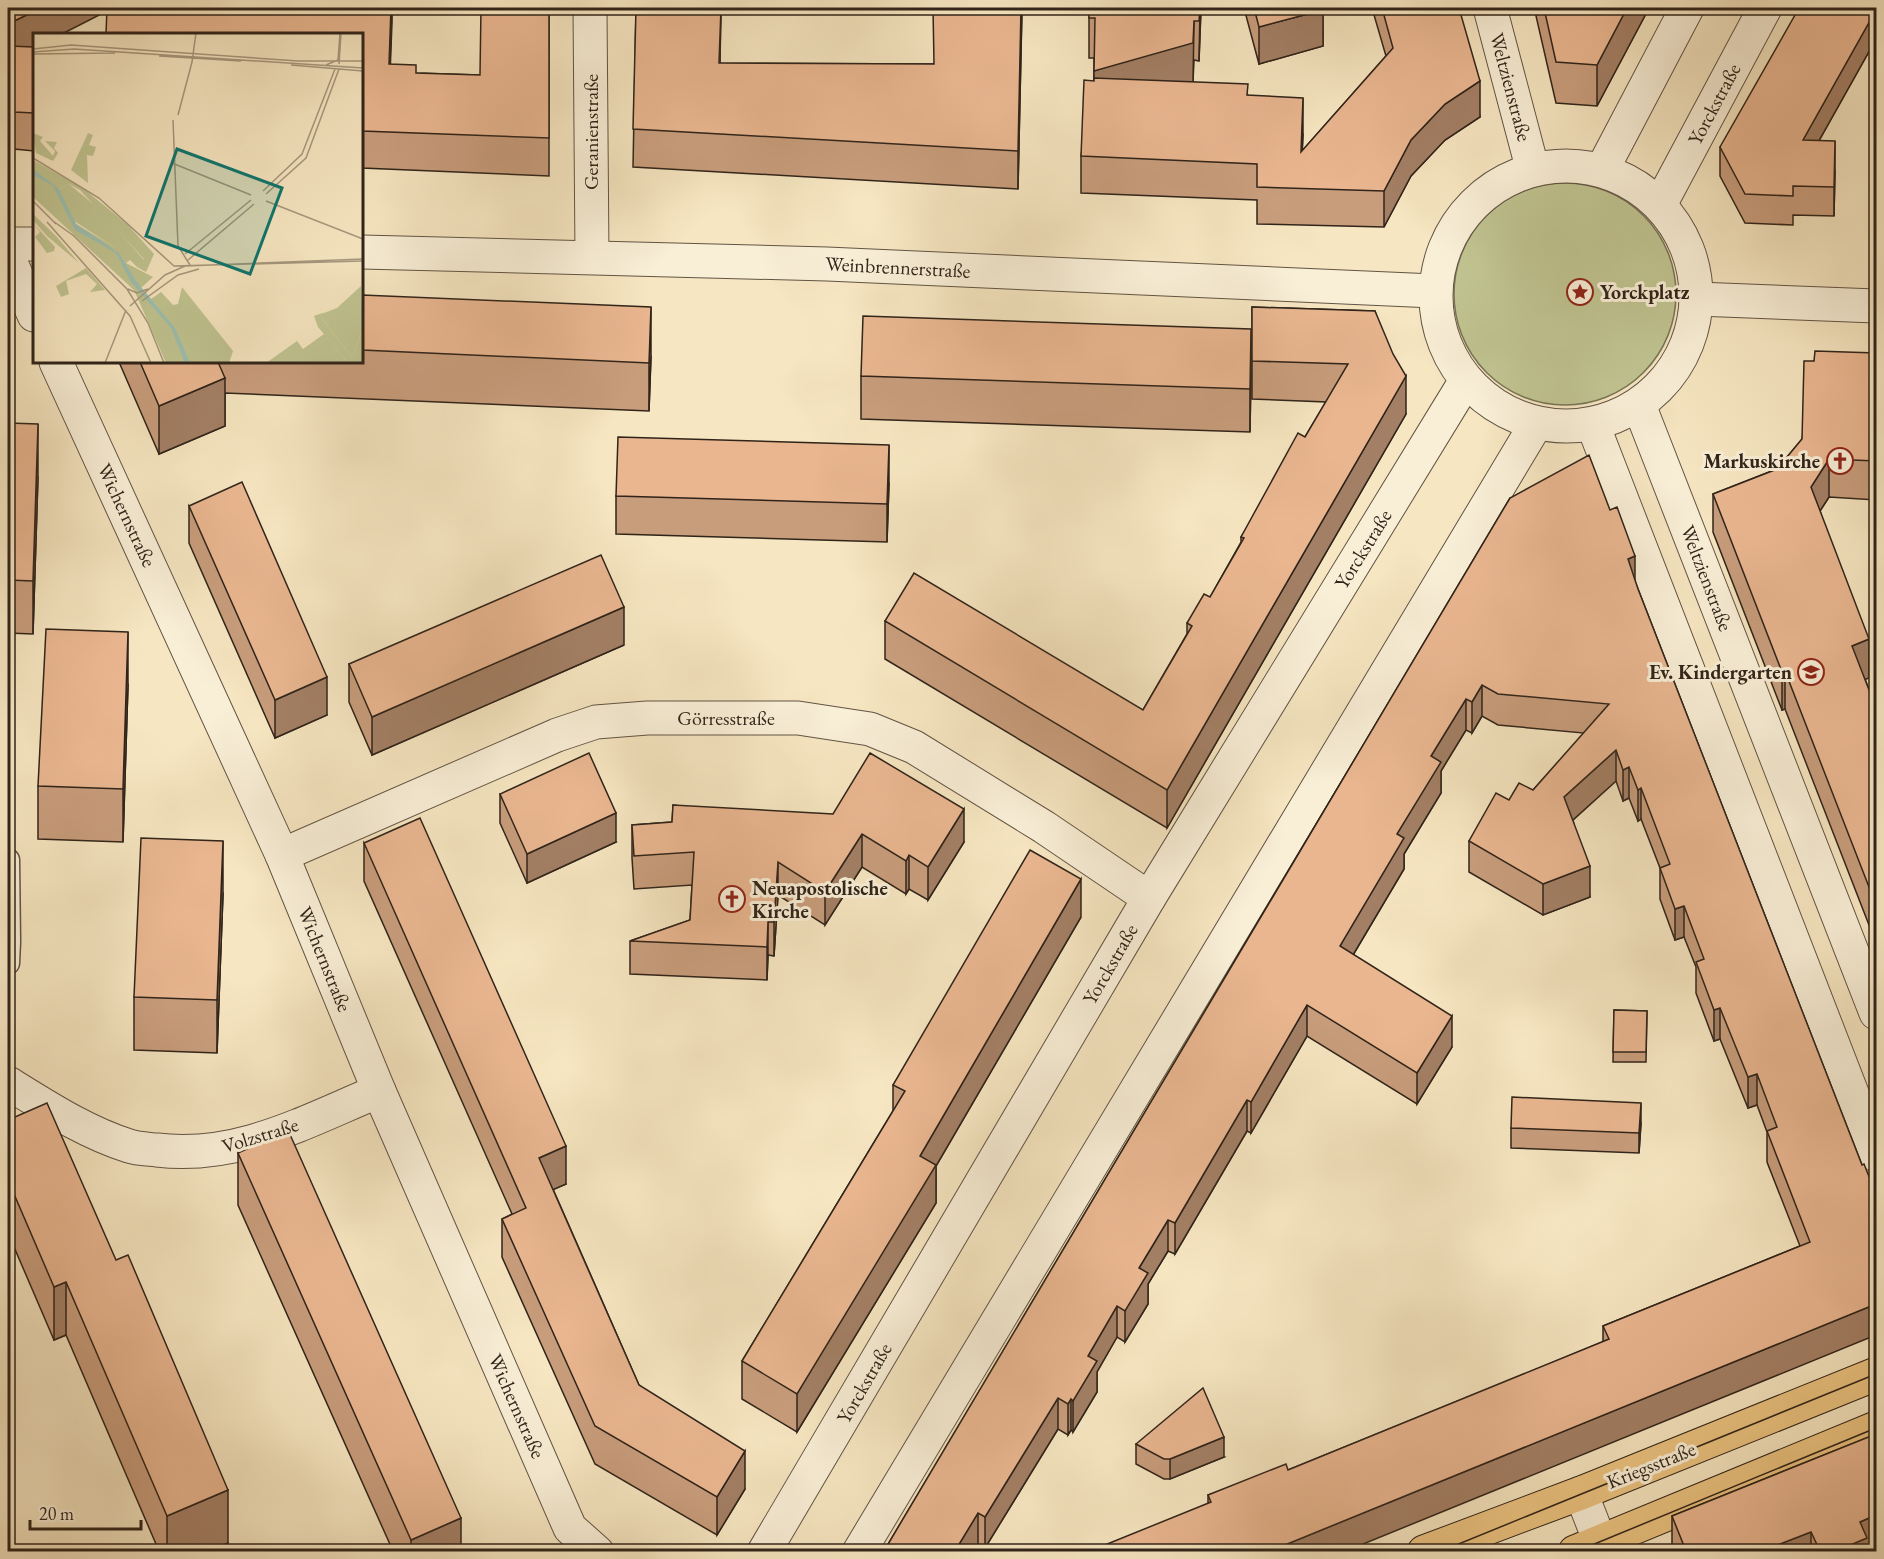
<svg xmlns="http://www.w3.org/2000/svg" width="1884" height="1559" font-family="'EB Garamond',serif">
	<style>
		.grass { fill: #c0c491; stroke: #787456; stroke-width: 1.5 }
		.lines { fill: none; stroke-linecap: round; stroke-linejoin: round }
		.service-casing { stroke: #625444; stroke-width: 25 }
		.minor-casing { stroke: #625444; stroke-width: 35 }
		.tertiary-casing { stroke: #625444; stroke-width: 35 }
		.primary-casing { stroke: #30241a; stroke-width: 35 }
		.service { stroke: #f9efd7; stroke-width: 22 }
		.minor { stroke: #f9efd7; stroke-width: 33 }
		.tertiary { stroke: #f9efd7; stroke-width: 33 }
		.primary { stroke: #ebc380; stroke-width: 33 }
		.tram { stroke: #30241a; stroke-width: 1.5 }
		.wall { fill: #c89d7c; stroke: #30241a; stroke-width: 1.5 }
		.shaded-wall { fill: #a37f65; stroke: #30241a; stroke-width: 1.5 }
		.building { fill: #e9b690; stroke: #30241a; stroke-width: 1.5 }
		.labels { text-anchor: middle; stroke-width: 6; stroke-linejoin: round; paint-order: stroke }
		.street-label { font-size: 20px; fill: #30241a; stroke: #f9efd7 }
		.poi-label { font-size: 20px; font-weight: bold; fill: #30241a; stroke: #f9efd7; text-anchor: start }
		.inset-road { fill: none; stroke: #a7987e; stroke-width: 1.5 }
		.view { fill: #0f766e; fill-opacity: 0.15; stroke: #0f766e; stroke-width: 3 }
		.inset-edge { fill: none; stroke: #30241a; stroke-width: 3 }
	</style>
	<rect width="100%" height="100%" fill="#f6e6c1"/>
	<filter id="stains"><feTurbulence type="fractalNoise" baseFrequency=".00333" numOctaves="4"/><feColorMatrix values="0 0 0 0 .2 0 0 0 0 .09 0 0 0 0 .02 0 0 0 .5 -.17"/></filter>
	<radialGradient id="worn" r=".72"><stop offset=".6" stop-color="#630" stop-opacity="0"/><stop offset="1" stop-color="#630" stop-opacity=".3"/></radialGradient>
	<circle class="grass" cx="1565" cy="294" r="111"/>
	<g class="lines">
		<defs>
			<path id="service" d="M8,860L9,942L8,963"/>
			<g id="minor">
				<path d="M590,8L592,257"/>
				<path d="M1490,8L1532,167"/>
				<path d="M1639,405L1876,1013"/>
				<path d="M1593,425L1876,1155"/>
				<path d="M282,855L557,735L596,722L647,718H798L870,729L914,747L1044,827L1149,898"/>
				<path d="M8,1083C47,1107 85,1132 129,1146C138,1149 148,1149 157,1150C238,1160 306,1121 379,1091"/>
				<path d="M1581,1493L1604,1552"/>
			</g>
			<g id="tertiary">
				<circle cx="1566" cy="296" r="130"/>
				<path d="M1603,168L1687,8"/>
				<path d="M1662,201L1765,8"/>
				<path d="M8,244H34"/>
				<path d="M362,252L827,264L1434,291"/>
				<path d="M8,256L34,315"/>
				<path d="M1697,299L1876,306"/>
				<path d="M56,362L282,855L379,1091L570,1528L597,1552"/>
				<path d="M764,1552L1149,898L1465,382"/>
				<path d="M859,1552L1536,424"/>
			</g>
			<g id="primary">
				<path d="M1424,1552L1581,1493L1876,1374"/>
				<path d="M1575,1552L1876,1428"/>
			</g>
		</defs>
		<use href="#service" class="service-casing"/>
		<use href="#minor" class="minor-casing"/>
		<use href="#tertiary" class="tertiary-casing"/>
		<use href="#primary" class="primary-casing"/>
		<use href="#service" class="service"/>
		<use href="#minor" class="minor"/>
		<use href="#tertiary" class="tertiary"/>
		<use href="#primary" class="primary"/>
		<g class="tram">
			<path d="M1439,1552L1876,1374"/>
			<path d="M1575,1552L1876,1428"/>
		</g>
	</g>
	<g class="wall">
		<path d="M8,8H392L390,64L416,73L480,75L549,8V176L362,168V34L107,11L34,34V151L14,149L8,134Z"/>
		<path d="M636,8H721L720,63L933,64L1022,8L1018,189L633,167Z"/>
		<path d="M1089,8H1201L1199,61L1194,60L1193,82L1248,95L1303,134L1302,151L1386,56L1372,8H1459L1480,117L1445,140L1411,176L1384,227L1257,224V200L1081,193V156L1094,78V58H1089Z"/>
		<path d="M1244,8H1323V46L1259,64Z"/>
		<path d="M1536,8H1649L1597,106L1556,103L1536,16Z"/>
		<path d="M1876,8V39L1819,141L1835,171L1834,216L1793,215V225L1745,223L1720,176V147Z"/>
		<path d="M362,295L651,356L649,411L225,393V426L159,454L119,362H362Z"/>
		<path d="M1252,307L1375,311L1406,414L1167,828L885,659V621L1143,710L1187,634V623L1210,597L1241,542V537L1305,437L1326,402L1252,399Z"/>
		<path d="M1876,353V500L1829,497L1820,511L1869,678L1865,679L1876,708V943L1785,709L1782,710L1713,532V494L1777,469L1802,439L1814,361Z"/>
		<path d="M1251,372L1250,432L861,419V376Z"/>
		<path d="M8,423L38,477L33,634L8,633Z"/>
		<path d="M889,483L887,542L616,534V496Z"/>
		<path d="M1510,498L1635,582L1862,1165L1876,1335L1208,1503V1495L1288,1470L1603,1342V1326L1800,1246L1767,1162V1132L1757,1105L1748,1108L1720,1039L1714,1041L1696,993V967L1684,937L1675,940L1660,899V868L1641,819L1638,821L1629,798L1623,801L1616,781L1573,820L1590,897L1543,915L1469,872V841L1509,800L1533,790L1584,733L1498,725L1482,716L1472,733L1466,730L1441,771V793L1404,854V869L1353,955L1452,1047L1417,1104L1307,1036L1251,1133L1247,1131L1175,1254L1168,1251L1148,1284V1304L1125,1342L1117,1337L1097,1372V1392L1073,1432L1071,1430L1068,1435L1058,1429L985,1548L978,1544L884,1551Z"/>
		<path d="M189,506L327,715L275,738L189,543Z"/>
		<path d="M624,645L372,755L349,702V664Z"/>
		<path d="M128,685L123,842L38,839V786Z"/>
		<path d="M500,794L616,842L527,883L500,823Z"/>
		<path d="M673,805L964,842L928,900L909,889L906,894L862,867L825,925L778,895L774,956L768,955L767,980L630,974V941L690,920L692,885L634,889L632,858V825L672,822Z"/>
		<path d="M364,843L566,1184L553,1189L639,1385L745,1489L717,1535L595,1464L502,1257V1219L512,1214L364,881Z"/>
		<path d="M223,894L217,1053L134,1050V997Z"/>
		<path d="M1081,917L936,1166V1203L797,1432L742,1399V1361L893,1111V1085Z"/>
		<path d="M1614,1010L1647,1011L1646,1062H1613Z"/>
		<path d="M8,1120L228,1543L207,1551H159L66,1335L54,1340L8,1233Z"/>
		<path d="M1641,1123L1639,1153L1511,1148V1128Z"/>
		<path d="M238,1153L461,1551H393L238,1205Z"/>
		<path d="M1876,1434V1551H1672V1516Z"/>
		<path d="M1136,1444L1224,1457L1170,1479H1164L1136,1464Z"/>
	</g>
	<g class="shaded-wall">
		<path d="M41,8H109V10L62,34H34V48L8,62V24Z"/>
		<path d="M391,8H392V22L389,102V64Z"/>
		<path d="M721,8L719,101V63Z"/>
		<path d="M1021,8H1022L1018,189V151Z"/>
		<path d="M1200,8H1201L1199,61Z"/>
		<path d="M1627,8H1649L1597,106V65Z"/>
		<path d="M1323,10V46L1259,64V27Z"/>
		<path d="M1876,10V39L1803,169V140Z"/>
		<path d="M1194,21L1193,82L1094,110V71Z"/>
		<path d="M1480,81V117L1445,140L1411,176L1384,227V191L1411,140L1445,104Z"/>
		<path d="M1303,98V134L1301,188V152Z"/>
		<path d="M1835,141V171L1834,216V187Z"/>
		<path d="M651,307V356L649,411V363Z"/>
		<path d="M1251,329V372L1250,432V389Z"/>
		<path d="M1406,376V414L1167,828V790Z"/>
		<path d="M225,378V426L159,454V406Z"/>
		<path d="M38,424V477L33,634V581Z"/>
		<path d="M889,445V483L887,542V504Z"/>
		<path d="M1829,459V497L1811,525V487Z"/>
		<path d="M1635,556V587L1628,559Z"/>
		<path d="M624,607V645L372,755V717Z"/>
		<path d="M128,632V685L123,842V789Z"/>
		<path d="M1869,639V678L1852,684V646Z"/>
		<path d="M1785,671V709L1782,710V672Z"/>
		<path d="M327,677V715L275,738V700Z"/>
		<path d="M1482,685V716L1472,733V702Z"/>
		<path d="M1466,699V730L1441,771V793L1404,854V869L1340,977V946L1431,756Z"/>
		<path d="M1616,750V781L1564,828V797Z"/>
		<path d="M1629,767V798L1623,801V770Z"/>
		<path d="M1641,788V819L1638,821V790Z"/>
		<path d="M964,809V842L928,900V867Z"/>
		<path d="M616,813V842L527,883V854Z"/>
		<path d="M862,834V867L825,925V892Z"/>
		<path d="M223,841V894L217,1053V1000Z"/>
		<path d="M909,855V889L906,894V861Z"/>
		<path d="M778,862V895L774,956V922Z"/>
		<path d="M1590,866V897L1543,915V884Z"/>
		<path d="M1081,879V917L936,1166V1203L797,1432V1394L920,1156Z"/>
		<path d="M1684,906V937L1675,940V909Z"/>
		<path d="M768,922V955L767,980V947Z"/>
		<path d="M1307,1005V1036L1251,1133V1102Z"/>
		<path d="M1720,1008V1039L1714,1041V1010Z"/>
		<path d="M1452,1016V1047L1417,1104V1073Z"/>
		<path d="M1757,1074V1105L1748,1108V1077Z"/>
		<path d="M1247,1100V1131L1175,1254V1223Z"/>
		<path d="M1641,1103V1123L1639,1153V1133Z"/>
		<path d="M566,1146V1184L539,1196V1158Z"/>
		<path d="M1168,1220V1251L1148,1284V1304L1125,1342V1311L1139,1268Z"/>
		<path d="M66,1282V1335L54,1340V1287Z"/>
		<path d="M1876,1304V1335L1346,1551H1270Z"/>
		<path d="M1117,1306V1337L1097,1372V1392L1073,1432V1401L1088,1356Z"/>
		<path d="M1058,1398V1429L985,1548V1517Z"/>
		<path d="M1071,1399V1430L1068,1435V1404Z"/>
		<path d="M1224,1437V1457L1170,1479V1459Z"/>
		<path d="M745,1451V1489L717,1535V1497Z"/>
		<path d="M228,1490V1543L207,1551H167V1516Z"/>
		<path d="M978,1513V1544L974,1551H955Z"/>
		<path d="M1876,1515V1551H1836L1860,1522Z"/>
		<path d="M461,1518V1551H411V1540Z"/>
		<path d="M1811,1532V1551H1762Z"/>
	</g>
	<g class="building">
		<path d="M8,8H41L8,24Z"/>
		<path d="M107,8H391L389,64L416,65V73L480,75L481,8H549V138L362,131V34H106Z"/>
		<path d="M636,8H721L719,63L934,64L933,8H1021L1018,151L633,129Z"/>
		<path d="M1089,8H1200L1199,21H1194L1193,43L1094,71L1095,18H1089Z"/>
		<path d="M1254,8H1323V10L1259,27Z"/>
		<path d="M1382,8H1459L1480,81L1445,104L1411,140L1384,191L1257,187V164L1081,156L1084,80L1094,81V78L1248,84L1247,95L1303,98L1301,152L1393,48Z"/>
		<path d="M1544,8H1627L1597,65L1556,62Z"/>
		<path d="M1799,8H1876V10L1803,140L1835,141L1834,187L1793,186V196L1745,194L1720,147Z"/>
		<path d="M8,46L34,47V113L14,112L8,97Z"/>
		<path d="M362,295L651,307L649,363L362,350Z"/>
		<path d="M1252,307L1375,311L1393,354L1406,376L1167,790L885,621L914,573L1143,710L1192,626L1187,623L1204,594L1210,597L1244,538L1241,537L1298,433L1305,437L1348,364L1252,361Z"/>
		<path d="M863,316L1251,329L1250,389L861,376Z"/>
		<path d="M1815,351L1876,353V461L1829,459L1811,487L1869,639L1852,646L1876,708V905L1785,671L1782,672L1713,494L1777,469L1802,439L1804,361H1814Z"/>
		<path d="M140,362H218L225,378L159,406Z"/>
		<path d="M8,423L38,424L33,581L8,580Z"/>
		<path d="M618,437L889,445L887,504L616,496Z"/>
		<path d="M1589,455L1610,510L1617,507L1635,556L1628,559L1638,589L1862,1165L1864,1164L1876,1194V1304L1270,1551H1090L1211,1502L1208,1495L1286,1464L1288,1470L1609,1339L1603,1326L1810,1242L1767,1131L1777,1127L1757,1074L1748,1077L1720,1008L1714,1010L1696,962L1704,959L1684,906L1675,909L1660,868L1670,864L1641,788L1638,790L1629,767L1623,770L1616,750L1564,797L1590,866L1543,884L1469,841L1496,793L1509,800L1519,783L1533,790L1609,704L1498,694L1482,685L1472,702L1466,699L1431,756L1441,762L1397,834L1404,838L1340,946L1452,1016L1417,1073L1307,1005L1251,1102L1247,1100L1175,1223L1168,1220L1139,1268L1148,1273L1125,1311L1117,1306L1088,1356L1097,1361L1073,1401L1071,1399L1068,1404L1058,1398L985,1517L978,1513L955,1551H884L1510,498Z"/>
		<path d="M242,482L327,677L275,700L189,506Z"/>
		<path d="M601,555L624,607L372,717L349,664Z"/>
		<path d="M46,629L128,632L123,789L38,786Z"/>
		<path d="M589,753L616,813L527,854L500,794Z"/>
		<path d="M870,753L964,809L928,867L909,855L906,861L862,834L825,892L778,862L774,922H768L767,947L630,941L690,920L694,852L634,856L632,825L672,822L673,805L833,814Z"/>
		<path d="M420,818L566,1146L539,1158L639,1385L745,1451L717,1497L595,1426L502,1219L526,1208L364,843Z"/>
		<path d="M141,838L223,841L217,1000L134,997Z"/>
		<path d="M1030,850L1081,879L920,1156L936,1165L797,1394L742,1361L905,1091L893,1085Z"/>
		<path d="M1614,1010L1647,1011L1646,1052H1613Z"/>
		<path d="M1512,1097L1641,1103L1639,1133L1511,1128Z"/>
		<path d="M47,1103L116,1260L128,1255L228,1490L167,1516L66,1282L54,1287L8,1180V1120Z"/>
		<path d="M288,1130L461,1518L411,1540L238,1153Z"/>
		<path d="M1203,1388L1224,1437L1170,1459H1164L1136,1444Z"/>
		<path d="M1876,1434V1515L1860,1522L1867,1538L1836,1551H1820L1811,1532L1762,1551H1686L1672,1516Z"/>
	</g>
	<defs>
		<symbol id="sight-ring" viewBox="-11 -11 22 22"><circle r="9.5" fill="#f9efd7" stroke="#8f2418" stroke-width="1.5"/><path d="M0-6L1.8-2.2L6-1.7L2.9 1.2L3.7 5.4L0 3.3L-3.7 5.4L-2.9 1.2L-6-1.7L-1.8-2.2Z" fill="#8f2418"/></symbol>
		<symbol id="church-ring" viewBox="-11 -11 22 22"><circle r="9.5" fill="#f9efd7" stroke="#8f2418" stroke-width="1.5"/><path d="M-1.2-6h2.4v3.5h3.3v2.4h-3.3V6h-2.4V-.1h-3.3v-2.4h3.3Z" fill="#8f2418"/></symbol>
		<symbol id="school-ring" viewBox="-11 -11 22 22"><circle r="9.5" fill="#f9efd7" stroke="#8f2418" stroke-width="1.5"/><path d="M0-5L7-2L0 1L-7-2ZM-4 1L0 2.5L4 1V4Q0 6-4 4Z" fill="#8f2418"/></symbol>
	</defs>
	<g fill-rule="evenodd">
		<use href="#sight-ring" x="1565" y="277" width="30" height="30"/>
		<use href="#church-ring" x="1825" y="446" width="30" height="30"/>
		<use href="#school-ring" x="1796" y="657" width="30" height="30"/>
		<use href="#church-ring" x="717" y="884" width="30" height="30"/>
	</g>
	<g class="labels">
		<g class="street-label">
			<text transform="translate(1511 87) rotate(75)" y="7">Weltzienstraße</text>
			<text transform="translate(1714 104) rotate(-62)" y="7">Yorckstraße</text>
			<text transform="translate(591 132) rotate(-90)" y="7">Geranienstraße</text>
			<text transform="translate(898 267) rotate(3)" y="7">Weinbrennerstraße</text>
			<text transform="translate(127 515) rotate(65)" y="7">Wichernstraße</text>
			<text transform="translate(1363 549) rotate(-58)" y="7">Yorckstraße</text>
			<text transform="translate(1707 578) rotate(69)" y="7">Weltzienstraße</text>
			<text x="726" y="725">Görresstraße</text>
			<text transform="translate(325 959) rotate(68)" y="7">Wichernstraße</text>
			<text transform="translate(1110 964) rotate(-60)" y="7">Yorckstraße</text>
			<text transform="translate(260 1135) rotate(-17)" y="7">Volzstraße</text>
			<text transform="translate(864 1383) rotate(-60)" y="7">Yorckstraße</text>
			<text transform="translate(517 1406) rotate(66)" y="7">Wichernstraße</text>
			<text transform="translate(1651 1465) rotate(-22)" y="7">Kriegsstraße</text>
		</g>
		<g class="poi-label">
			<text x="1600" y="299">Yorckplatz</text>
			<text x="1820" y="468" text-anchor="end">Markuskirche</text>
			<text x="1792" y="679" text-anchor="end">Ev. Kindergarten</text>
			<text x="752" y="895">Neuapostolische<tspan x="752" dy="23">Kirche</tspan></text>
		</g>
	</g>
	<g transform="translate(33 33)">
		<rect width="330" height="330" fill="#f6e6c1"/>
		<path d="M0,100L10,104L7,108L20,123L22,118L12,108L24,109L21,115L25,120L20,128L3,120ZM36,151L65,175L111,227L104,234L97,227L93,230L78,212L38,186L26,156ZM0,190L22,214L21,218L14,220L2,204L7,199ZM53,235L72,257L57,259L64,251L53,241L33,248L36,261L28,264L23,253ZM292,279L287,282L289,286L319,324L330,296V330H315L285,294L281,283Z" fill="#c0c491"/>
		<path d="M0,181L23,203L46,230L14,203L0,187Z" fill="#c0c491"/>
		<path d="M55,100L60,102L56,112L63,114L60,123L54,122L55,150L38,137ZM0,127L51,156L95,192L121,221L113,239L104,234L111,226L47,157L36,151L26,156L43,191L78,212L93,230L120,244L108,255L118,266L128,259L140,272L145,271L149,254L200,318L196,330H133L101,257L0,164Z" fill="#c0c491"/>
		<path d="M328,253L330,296L319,324L286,282L304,275ZM291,301L315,330H233L264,308L270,316Z" fill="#c0c491"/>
		<path d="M0,136L26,156L43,191L86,220L103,248L142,295L157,330H152L138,295L98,249L83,220L42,197L20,153L0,142Z" fill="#9dc0b1"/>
		<path class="inset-road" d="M0,16L38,12L265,28H330M0,19L41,16L330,35M0,21L82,20M126,23L208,28M306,31L308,0M258,32L330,38M293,32L305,27L307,0M145,82L159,29L163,0M140,87L145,213L157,232M0,125L66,165L141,233L330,228M139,130L218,162M230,158L269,121L302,36M233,161L273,125L306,36M0,168L23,191M233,168L330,206M20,188L41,203L94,256L115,290L131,330M14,189L97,283L118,330M152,221L218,167M155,227L221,171M95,256L104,260L115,256M109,268L145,242L166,236M97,273L132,242L152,233L330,226M72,330L93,277"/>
		<path class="view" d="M144,116L249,155L217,241L113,203Z"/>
		<rect width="330" height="330" class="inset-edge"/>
	</g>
	<rect width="1884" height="1559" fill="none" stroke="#f6e6c1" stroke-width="30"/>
	<rect x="9" y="9" width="1866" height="1541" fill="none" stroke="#30241a" stroke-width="3"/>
	<rect x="15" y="15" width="1854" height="1529" fill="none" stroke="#30241a" stroke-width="1.5"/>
	<path d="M30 1520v9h111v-9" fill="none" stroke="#30241a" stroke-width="3"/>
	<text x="39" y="1520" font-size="18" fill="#30241a" stroke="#f9efd7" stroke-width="4.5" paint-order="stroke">20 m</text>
	<rect width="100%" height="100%" filter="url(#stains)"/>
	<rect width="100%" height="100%" fill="url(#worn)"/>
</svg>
